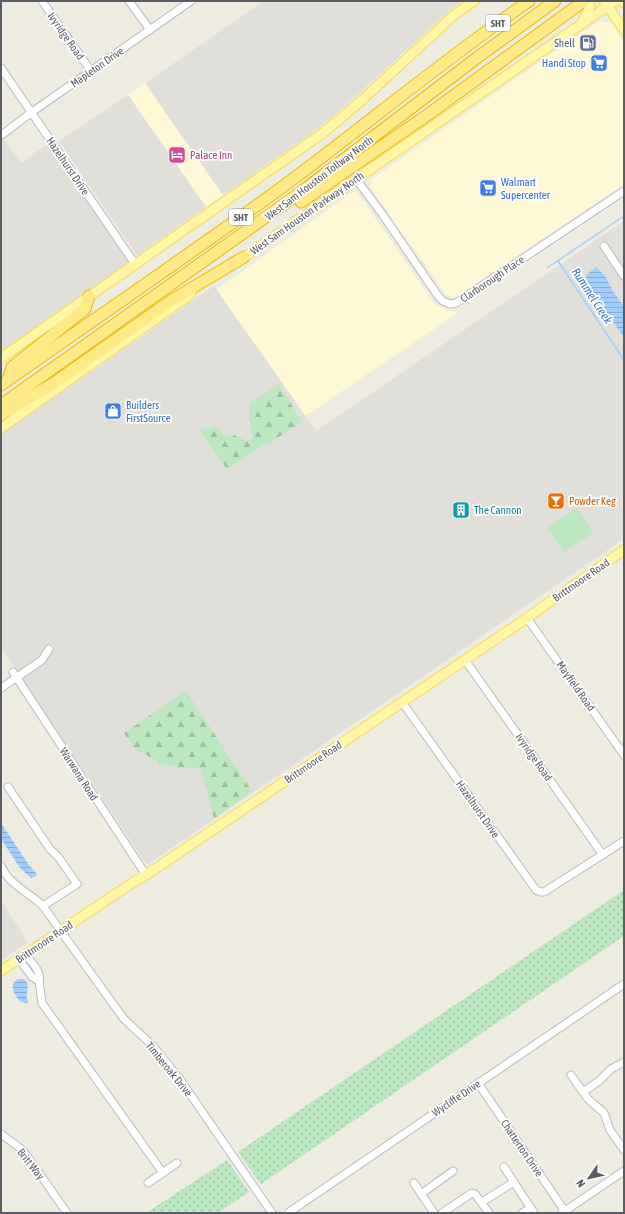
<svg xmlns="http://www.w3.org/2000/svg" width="625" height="1214" font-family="'Asap Condensed',sans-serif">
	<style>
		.commercial { fill: #fff8d5 }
		.industrial { fill: #e1dfd9 }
		.grass { fill: url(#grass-dots) }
		.forest { fill: url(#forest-firs) }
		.pitch { fill: #bce8bf }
		.water { fill: url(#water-rules) }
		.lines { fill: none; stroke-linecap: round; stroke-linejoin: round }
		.stream { stroke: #a0cfff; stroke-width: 1.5 }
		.minor-casing { stroke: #b9bbc2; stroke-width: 9 }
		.major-casing { stroke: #fbd74e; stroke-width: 11 }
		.highway-casing { stroke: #efb700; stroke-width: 13 }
		.minor { stroke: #fff; stroke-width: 7 }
		.major { stroke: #fff7a5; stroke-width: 9 }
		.highway { stroke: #ffea87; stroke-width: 11 }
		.labels { text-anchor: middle; stroke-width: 3.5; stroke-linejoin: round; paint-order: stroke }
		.shield { fill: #fff; stroke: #8c8e92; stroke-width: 1 }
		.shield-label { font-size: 10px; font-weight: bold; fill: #5a5d64 }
		.street-label { font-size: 11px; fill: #5a5d64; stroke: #fff }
		.service-label { font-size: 11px; fill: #4e5e75; stroke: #fff; text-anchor: end }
		.shop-label { font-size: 11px; fill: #366cbe; stroke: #fff; text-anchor: start }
		.hotel-label { font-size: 11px; fill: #b23c85; stroke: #fff; text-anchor: start }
		.food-label { font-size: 11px; fill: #c56008; stroke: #fff; text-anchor: start }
		.culture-label { font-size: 11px; fill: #0d838f; stroke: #fff; text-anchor: start }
		.water-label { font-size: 12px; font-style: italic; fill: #3b76cb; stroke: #fff }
	</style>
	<defs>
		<pattern id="grass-dots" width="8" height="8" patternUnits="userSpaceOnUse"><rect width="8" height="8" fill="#bce8bf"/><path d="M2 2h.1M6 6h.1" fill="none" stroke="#9cbf9f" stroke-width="1.8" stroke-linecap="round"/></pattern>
		<pattern id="forest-firs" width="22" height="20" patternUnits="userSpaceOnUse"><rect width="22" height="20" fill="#bce8bf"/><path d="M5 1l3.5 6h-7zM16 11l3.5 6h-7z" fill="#9cbf9f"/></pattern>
		<pattern id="water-rules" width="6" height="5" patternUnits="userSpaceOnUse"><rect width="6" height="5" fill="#a0cfff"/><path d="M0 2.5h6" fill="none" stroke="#85abd2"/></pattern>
	</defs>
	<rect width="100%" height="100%" fill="#eeece1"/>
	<g class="commercial">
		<path d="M599,21L612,24L624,42V184L456,298H451L446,294L370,187L372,179Z"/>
		<path d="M145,83L223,195L206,207L128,95Z"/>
		<path d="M353,192H357L435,304L446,310L458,313L305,416L216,290Z"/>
	</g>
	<g class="industrial">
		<path d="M259,1H462L450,10L357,95L319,128L223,195L145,83L260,4Z"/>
		<path d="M128,95L206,207L137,255L59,141Z"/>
		<path d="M1,135L21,163L47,144L128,262L1,351Z"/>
		<path d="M624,221V539L147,865L1,647V435L214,286L316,431Z"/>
		<path d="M1,901L28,942L1,961Z"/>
	</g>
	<g class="grass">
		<path d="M624,890V936L261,1184L238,1152Z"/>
		<path d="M227,1160L249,1192L218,1213H146Z"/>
	</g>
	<g class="forest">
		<path d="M279,384L302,422L271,442L267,443L227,469L199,430L216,426L225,437L234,435L247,441L253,438L249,415L250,403Z"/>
		<path d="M186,691L252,791L214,819L201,769L164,765L134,748L124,733Z"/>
	</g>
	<path class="pitch" d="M577,508L594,532L564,552L547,528Z"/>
	<g class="water">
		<path d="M596,267L605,276L614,293L624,306V337C616,325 586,288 586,275Z"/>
		<path d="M1,823L29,865L37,874V875L31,878L20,868L1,839Z"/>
		<path d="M18,979H24C32,987 24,991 28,1002L27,1003L21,1002C17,999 11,989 13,984C14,982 16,980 18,979Z"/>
	</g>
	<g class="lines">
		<g class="stream">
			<path d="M558,261L624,360"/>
			<path d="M547,268L624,216"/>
		</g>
		<defs>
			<g id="minor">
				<path d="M42,1L91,71"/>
				<path d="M129,1L150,30"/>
				<path d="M1,68L135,264"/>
				<path d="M3,134L32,112L191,1"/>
				<path d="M356,179L383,215L438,296L443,301L450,304L456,303L624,191"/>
				<path d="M604,246L624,276"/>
				<path d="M527,618L624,755"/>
				<path d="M465,660L603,855"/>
				<path d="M13,672L146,875"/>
				<path d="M1,688L42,660L49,649"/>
				<path d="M402,702L536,890L541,892H544L624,841"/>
				<path d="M8,787L50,849L59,858L77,884L43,906"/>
				<path d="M1,866C3,870 5,874 8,877C18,889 32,895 43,906L103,990L124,1019L153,1046L179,1078L272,1213"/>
				<path d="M19,959L32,977L39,981C42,972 31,962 26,955"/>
				<path d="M39,981L42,1003L163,1173"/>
				<path d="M571,1075L588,1099L604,1113L610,1130L624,1150"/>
				<path d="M478,1083L566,1213"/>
				<path d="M583,1092L599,1081L611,1069L624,1062"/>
				<path d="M1,1134L20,1148L28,1157L67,1213"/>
				<path d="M504,1167L534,1213"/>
				<path d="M148,1183L177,1163"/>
				<path d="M414,1183L434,1213"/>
				<path d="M421,1194L453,1171"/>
				<path d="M482,1202L514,1182"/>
				<path d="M288,1213L624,984"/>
				<path d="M442,1213L472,1193L475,1194L489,1213"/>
				<path d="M522,1213L531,1208"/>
				<path d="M562,1213L624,1171"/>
			</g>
			<g id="major">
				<path d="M604,1L624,30"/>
				<path d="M622,1L624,3"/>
				<path d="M582,23L590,7L589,1"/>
				<path d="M239,261L356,179L615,1"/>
				<path d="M1,358L323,133L362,100L454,15L474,1"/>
				<path d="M1,428L191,294"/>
				<path d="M1,971L132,883L146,875L527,618L624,550"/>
			</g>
			<g id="highway">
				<path d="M301,202L426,116L584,1"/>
				<path d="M8,380L12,367L85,309L89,296"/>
				<path d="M1,385C96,318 192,253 285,185C367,124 445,59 529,1"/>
				<path d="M1,405L301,192L478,57L555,1"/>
				<path d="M1,415L54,383L172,300L244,257"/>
			</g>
		</defs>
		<use href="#minor" class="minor-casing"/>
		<use href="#major" class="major-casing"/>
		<use href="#highway" class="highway-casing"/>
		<use href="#minor" class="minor"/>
		<use href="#major" class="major"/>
		<use href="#highway" class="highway"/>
	</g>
	<defs>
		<symbol id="fuel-square" viewBox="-11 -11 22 22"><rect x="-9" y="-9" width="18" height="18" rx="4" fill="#5c6f8a" stroke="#fff"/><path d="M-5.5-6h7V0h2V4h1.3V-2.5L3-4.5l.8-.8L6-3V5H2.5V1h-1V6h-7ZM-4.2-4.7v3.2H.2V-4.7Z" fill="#fff"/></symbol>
		<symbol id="supermarket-square" viewBox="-11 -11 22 22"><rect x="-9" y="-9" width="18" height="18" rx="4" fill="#3f7fe0" stroke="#fff"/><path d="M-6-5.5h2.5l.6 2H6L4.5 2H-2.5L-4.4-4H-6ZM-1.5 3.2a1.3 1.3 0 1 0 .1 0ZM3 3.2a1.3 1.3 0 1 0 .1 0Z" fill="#fff"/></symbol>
		<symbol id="hotel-square" viewBox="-11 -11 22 22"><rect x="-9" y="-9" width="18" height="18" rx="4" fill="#d1479c" stroke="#fff"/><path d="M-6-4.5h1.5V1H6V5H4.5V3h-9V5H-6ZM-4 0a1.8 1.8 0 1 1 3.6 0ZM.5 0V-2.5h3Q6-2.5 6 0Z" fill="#fff"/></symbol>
		<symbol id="shop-square" viewBox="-11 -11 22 22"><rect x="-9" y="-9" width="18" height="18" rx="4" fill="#3f7fe0" stroke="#fff"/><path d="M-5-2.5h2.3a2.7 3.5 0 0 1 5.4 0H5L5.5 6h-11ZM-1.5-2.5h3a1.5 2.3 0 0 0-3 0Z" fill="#fff"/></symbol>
		<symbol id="bar-square" viewBox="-11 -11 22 22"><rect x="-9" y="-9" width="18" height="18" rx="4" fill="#e8710a" stroke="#fff"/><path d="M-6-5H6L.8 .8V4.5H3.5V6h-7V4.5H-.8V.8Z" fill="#fff"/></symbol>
		<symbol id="building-square" viewBox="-11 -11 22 22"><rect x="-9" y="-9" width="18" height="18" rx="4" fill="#0f9aa8" stroke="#fff"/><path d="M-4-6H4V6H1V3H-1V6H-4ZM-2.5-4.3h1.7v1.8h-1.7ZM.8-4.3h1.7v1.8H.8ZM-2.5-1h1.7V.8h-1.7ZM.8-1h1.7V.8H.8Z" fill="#fff"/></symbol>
	</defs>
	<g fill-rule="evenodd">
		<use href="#fuel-square" x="578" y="33" width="20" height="20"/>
		<use href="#supermarket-square" x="589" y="53" width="20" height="20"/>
		<use href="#hotel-square" x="167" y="145" width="20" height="20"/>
		<use href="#supermarket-square" x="478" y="178" width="20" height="20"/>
		<use href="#shop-square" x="103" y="401" width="20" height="20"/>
		<use href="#bar-square" x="546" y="491" width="20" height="20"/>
		<use href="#building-square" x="451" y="500" width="20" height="20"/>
	</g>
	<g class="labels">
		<g class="shield">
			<rect x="486" y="15" width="24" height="16" rx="3"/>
			<rect x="229" y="209" width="24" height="16" rx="3"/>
		</g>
		<g class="shield-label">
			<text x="498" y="27">SHT</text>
			<text x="241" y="221">SHT</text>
		</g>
		<g class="street-label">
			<text transform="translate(66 36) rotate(55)" y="4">Ivyridge Road</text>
			<text transform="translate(97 67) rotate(-35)" y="4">Mapleton Drive</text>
			<text transform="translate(68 166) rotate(56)" y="4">Hazelhurst Drive</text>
			<text transform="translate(319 178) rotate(-37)" y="4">West Sam Houston Tollway North</text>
			<text transform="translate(307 213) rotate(-35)" y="4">West Sam Houston Parkway North</text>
			<text transform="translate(492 279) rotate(-34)" y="4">Clarborough Place</text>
			<text transform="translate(581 580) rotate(-35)" y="4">Brittmoore Road</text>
			<text transform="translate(576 686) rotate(55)" y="4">Mayfield Road</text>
			<text transform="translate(534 757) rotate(55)" y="4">Ivyridge Road</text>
			<text transform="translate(313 762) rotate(-34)" y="4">Brittmoore Road</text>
			<text transform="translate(79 774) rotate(57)" y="4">Warwana Road</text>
			<text transform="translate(478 809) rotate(55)" y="4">Hazelhurst Drive</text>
			<text transform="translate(44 942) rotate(-34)" y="4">Brittmoore Road</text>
			<text transform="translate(169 1069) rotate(51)" y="4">Timberoak Drive</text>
			<text transform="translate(456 1098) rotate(-34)" y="4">Wycliffe Drive</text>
			<text transform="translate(522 1148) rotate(56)" y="4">Chatterton Drive</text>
			<text transform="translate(31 1164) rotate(52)" y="4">Britt Way</text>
		</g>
		<g class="service-label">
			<text x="575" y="47">Shell</text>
		</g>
		<g class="shop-label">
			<text x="586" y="67" text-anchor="end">Handi Stop</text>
			<text x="501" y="186">Walmart<tspan x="501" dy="13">Supercenter</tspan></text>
			<text x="126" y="409">Builders<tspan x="126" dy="13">FirstSource</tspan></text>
		</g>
		<g class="hotel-label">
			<text x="190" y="159">Palace Inn</text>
		</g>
		<g class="food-label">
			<text x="569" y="505">Powder Keg</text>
		</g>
		<g class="culture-label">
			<text x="474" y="514">The Cannon</text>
		</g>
		<g class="water-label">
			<text transform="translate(592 296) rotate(57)" y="4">Rummel Creek</text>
		</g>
	</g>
	<rect width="625" height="1214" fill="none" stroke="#5a5d64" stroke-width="4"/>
	<g transform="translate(589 1178) rotate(236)" stroke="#ffffff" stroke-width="3" paint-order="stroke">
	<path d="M0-3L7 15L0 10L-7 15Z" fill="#5a5d64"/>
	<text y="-6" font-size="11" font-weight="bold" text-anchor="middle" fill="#5a5d64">N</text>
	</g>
</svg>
